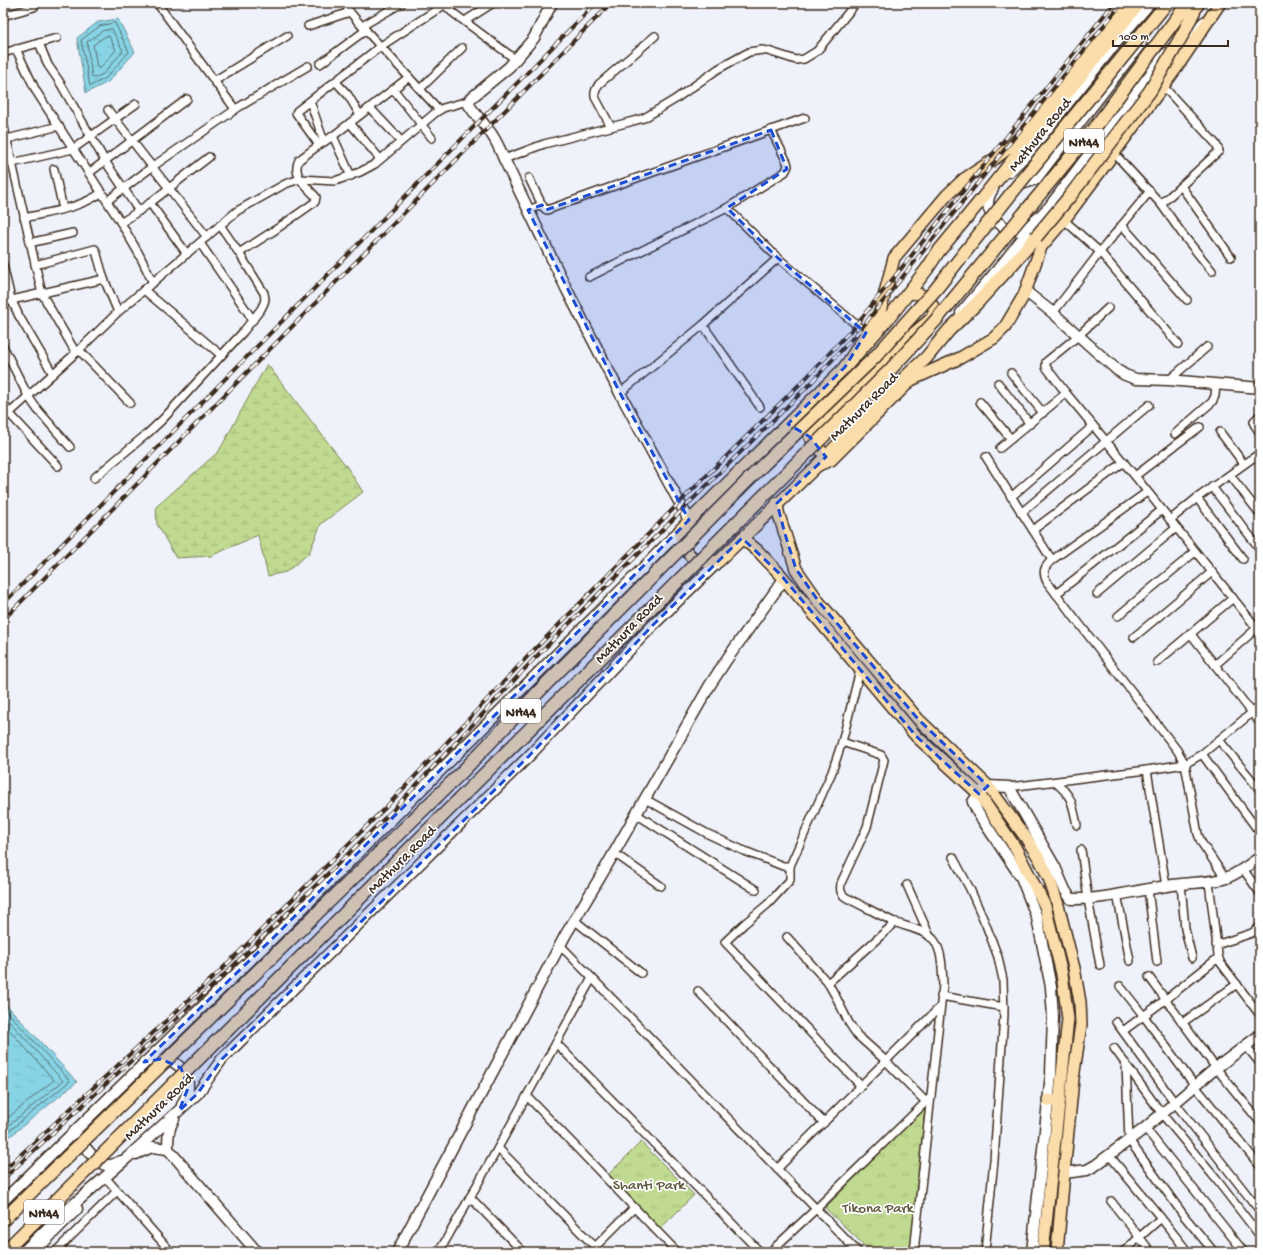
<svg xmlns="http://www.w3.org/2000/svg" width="1263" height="1255" font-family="'Gochi Hand',sans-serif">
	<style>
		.grass { fill: url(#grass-tufts); stroke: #7e8258 }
		.wetland { fill: url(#wetland-marsh); stroke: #7e8258 }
		.water { fill: url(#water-ripples); stroke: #699096 }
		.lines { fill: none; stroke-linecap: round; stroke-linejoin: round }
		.shore { stroke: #596e6e; stroke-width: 1 }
		.street-casing { stroke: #3b2a1e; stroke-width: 10 }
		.secondary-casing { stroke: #3b2a1e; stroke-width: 13 }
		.primary-casing { stroke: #3b2a1e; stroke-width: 14 }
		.highway-casing { stroke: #3b2a1e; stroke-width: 15 }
		.street { stroke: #fff; stroke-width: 7 }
		.secondary { stroke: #fff; stroke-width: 10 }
		.primary { stroke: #fbddab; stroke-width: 11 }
		.highway { stroke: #fbddab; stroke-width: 12 }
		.rail-casing { stroke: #3b2a1e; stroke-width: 4 }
		.rail { stroke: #fff; stroke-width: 2.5; stroke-dasharray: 8; stroke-linecap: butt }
		.highway-bridge-casing { stroke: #3b2a1e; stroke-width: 15; stroke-linecap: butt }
		.highway-bridge { stroke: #fbddab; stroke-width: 12 }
		.marked { fill: #1d4ed8; fill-opacity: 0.2; stroke: #1d4ed8; stroke-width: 3; stroke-dasharray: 8 5; stroke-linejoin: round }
		.labels { text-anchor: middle; stroke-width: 3.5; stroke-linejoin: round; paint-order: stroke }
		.shield { fill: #fff; stroke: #766a62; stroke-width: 1 }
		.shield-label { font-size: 14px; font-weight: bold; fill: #3b2a1e }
		.street-label { font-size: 15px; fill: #3b2a1e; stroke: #fff }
		.park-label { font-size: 15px; fill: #5c563b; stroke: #fff }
	</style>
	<defs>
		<pattern id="grass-tufts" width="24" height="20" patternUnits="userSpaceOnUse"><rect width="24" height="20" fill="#c0da91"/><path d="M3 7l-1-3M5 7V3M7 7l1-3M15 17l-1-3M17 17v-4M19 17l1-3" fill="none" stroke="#a6bb7d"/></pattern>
		<pattern id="wetland-marsh" width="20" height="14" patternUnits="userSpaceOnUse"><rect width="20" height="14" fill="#c0da91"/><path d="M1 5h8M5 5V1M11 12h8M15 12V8" fill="none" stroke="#a6bb7d"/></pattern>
		<pattern id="water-ripples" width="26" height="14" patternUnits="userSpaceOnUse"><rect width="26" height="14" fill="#87d4e6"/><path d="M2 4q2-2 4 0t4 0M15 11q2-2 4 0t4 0" fill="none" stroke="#75b6c5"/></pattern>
	</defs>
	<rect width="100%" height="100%" fill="#eff2fb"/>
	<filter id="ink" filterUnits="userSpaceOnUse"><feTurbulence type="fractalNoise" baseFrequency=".025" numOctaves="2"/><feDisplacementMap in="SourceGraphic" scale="8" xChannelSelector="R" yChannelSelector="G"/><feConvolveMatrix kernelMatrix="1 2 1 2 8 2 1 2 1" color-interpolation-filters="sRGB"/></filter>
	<g filter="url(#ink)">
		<g class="grass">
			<path d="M925,1107L912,1252H871L825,1208L895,1136Z"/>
			<path d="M641,1142L694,1195L659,1230L608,1175Z"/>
		</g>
		<path class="wetland" d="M267,364L347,467L363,492L321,524L309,553L286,572L268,576L258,535L211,556L176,558L157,524L156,507L219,451Z"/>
		<g class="water">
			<path d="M118,19L135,52L108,82L86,93L77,38L98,22Z"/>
			<path d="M3,1001L77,1082L3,1142Z"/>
		</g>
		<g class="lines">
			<g class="shore">
				<path d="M115,23L129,52L106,78L90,86L81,40L100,26Z"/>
				<path d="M112,29L123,51L103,74L94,78L92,77L87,42L102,31Z"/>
				<path d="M109,36L116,50L100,68H98L97,67L93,45L104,37Z"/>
				<path d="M3,1007L70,1081L3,1136"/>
				<path d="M3,1014L63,1081L3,1130"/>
				<path d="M3,1023L54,1080L3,1122"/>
			</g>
			<defs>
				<g id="street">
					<path d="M157,3L235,109"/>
					<path d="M345,3L349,11L360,24L439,110"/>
					<path d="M443,3L452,12L515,59"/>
					<path d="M298,4L301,3"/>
					<path d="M3,16L34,7"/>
					<path d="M465,21L493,3"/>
					<path d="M308,26L350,12"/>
					<path d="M362,26L402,3"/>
					<path d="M39,43L48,65L59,81L105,161L139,211"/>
					<path d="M16,49L36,91L121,223L139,254L153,283"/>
					<path d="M3,53L57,38"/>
					<path d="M320,64L366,30"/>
					<path d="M214,81L287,36"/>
					<path d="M336,82L348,95L360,115"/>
					<path d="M420,89L462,48"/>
					<path d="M394,90L432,138"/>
					<path d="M310,101L324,142"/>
					<path d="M370,108L401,141"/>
					<path d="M108,110L207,237"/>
					<path d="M3,123L42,294L76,353"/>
					<path d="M350,123L380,159"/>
					<path d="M611,127L595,97C594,92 596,89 599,84L655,36"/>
					<path d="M333,136L351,176"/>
					<path d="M7,139L59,126"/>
					<path d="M319,145L296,113L297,111L381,46L447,3"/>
					<path d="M1114,153L1161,204L1183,235L1212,271"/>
					<path d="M504,159L544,144L626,123L644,118L674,100L718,69L749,52L762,50L768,51L796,60L804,59L817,51L856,3"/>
					<path d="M12,163L73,149L136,104"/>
					<path d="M54,169L63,209"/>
					<path d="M89,173L187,99"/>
					<path d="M529,178L542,205"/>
					<path d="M1181,186L1231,257"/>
					<path d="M107,201L152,167L239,107L308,66"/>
					<path d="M150,203L187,254"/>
					<path d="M1161,204L1181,186L1219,151L1216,144L1163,86"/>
					<path d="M727,208L778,258L866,333"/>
					<path d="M528,210L542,205L545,209L547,210L805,118"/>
					<path d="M24,218C50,212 80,208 101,193"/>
					<path d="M1064,220L1100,252L1178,344"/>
					<path d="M121,223L150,203L209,157"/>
					<path d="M1122,225L1187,300"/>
					<path d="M29,243L73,233"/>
					<path d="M200,243L253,320"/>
					<path d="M239,253L275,230L315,202L316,197C307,187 291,175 299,160L319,145L333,136L409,77"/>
					<path d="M3,265L11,299L19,316L53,374"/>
					<path d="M35,265L95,249L96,251L104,279L118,312"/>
					<path d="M589,277L727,208L785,172L788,166L787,162L771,130"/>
					<path d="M144,290L221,355"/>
					<path d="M3,302L104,279"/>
					<path d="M1108,308L1078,336L1046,362V367L1066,393L1135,476L1260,632"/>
					<path d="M1053,313L1100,252L1150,191"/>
					<path d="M703,325L760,407"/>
					<path d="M3,346L28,396L37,409L70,447"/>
					<path d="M79,350L130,403"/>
					<path d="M1011,373L1043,413"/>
					<path d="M1169,380L1207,347"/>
					<path d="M998,383L1030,424"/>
					<path d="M620,393L703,325L778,258"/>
					<path d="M3,402L9,413L58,466"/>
					<path d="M980,402L1011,439"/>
					<path d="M1260,415L1254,421V424L1260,433"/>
					<path d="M3,419L79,350L118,312L237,211L285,184L300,179L335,181L360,172L375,164L435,113L443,108L468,101"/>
					<path d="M1220,432L1244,464"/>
					<path d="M1175,434L1212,402L1215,396L1216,384"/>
					<path d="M1000,448L1066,393"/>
					<path d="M986,457L1052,560"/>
					<path d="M1230,475L1260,514"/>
					<path d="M1135,476L1181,441L1200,427"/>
					<path d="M94,478L148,433L163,419L243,332L261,309L264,303L265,299L264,293L239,253L220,225"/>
					<path d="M1212,487L1260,549"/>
					<path d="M1147,492L1052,560C1044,567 1042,572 1047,582L1177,750L1185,764L1198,834L1201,842L1225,878"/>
					<path d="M1011,497L1093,426"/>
					<path d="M1197,498L1243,559"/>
					<path d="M1021,513L1149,405"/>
					<path d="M1170,520L1197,498L1260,453"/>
					<path d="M1033,530L1124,462"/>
					<path d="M1056,594L1162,510"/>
					<path d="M1097,594L1176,528"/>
					<path d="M1118,616L1195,552"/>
					<path d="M1190,633L1215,665L1260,723"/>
					<path d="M1134,637L1212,572"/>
					<path d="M1157,662L1233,598"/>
					<path d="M1215,665L1257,628"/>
					<path d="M1219,740L1260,790"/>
					<path d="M842,742L881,755L884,760L867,827L841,883C840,890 840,894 847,898C863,906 878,914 894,922C906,927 926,930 934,940C943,953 942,970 943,985L914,1252"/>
					<path d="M1202,754L1260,833"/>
					<path d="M1147,770L1166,886"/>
					<path d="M1055,782C1073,797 1072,803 1077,825"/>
					<path d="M1009,787L1147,770L1185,764L1202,754L1260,706"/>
					<path d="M645,799L708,834L742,850L783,866H790L832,772L842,742L860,670"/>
					<path d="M636,814L756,890"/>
					<path d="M1081,850L1088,899L1100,965"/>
					<path d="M614,853L661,886"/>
					<path d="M953,857L970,889L986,925L998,957L1003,980L1004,1015L994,1160L985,1252"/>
					<path d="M790,866V880L768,904L744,924L725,942L861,1086"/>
					<path d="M1243,869L1260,893"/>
					<path d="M1209,882L1218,955L1220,962L1260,1015"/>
					<path d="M1181,884L1185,929L1192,958"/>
					<path d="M907,885L930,937"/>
					<path d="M1148,889L1157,962"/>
					<path d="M1117,894L1130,961"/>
					<path d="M574,920L641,973"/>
					<path d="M787,937L828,983L836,997L849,1023L857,1035L886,1061L926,1102"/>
					<path d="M560,945L858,1252"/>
					<path d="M1216,945L1252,933L1260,927"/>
					<path d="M1149,977L1216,1068L1260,1122"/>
					<path d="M828,983L896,922"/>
					<path d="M1120,986L1143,1015L1195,1086L1260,1166"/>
					<path d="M698,991L824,1123"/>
					<path d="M941,996L1004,1007"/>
					<path d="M1116,1022L1175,1103L1260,1211"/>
					<path d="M1182,1023L1237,984"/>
					<path d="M1123,1031L1165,1000L1218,958"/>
					<path d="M556,1043L760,1252"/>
					<path d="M1246,1046L1260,1063"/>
					<path d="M1114,1048L1162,1114L1216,1179L1260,1236"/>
					<path d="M1126,1064L1129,1140L1185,1217L1214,1252"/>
					<path d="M527,1096L677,1252"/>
					<path d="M1145,1128L1244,1252"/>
					<path d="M498,1148L600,1252"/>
					<path d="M1109,1155L1161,1218L1188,1252"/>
					<path d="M777,1169L940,1007"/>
					<path d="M105,1177L171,1252"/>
					<path d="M470,1197L523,1252"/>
					<path d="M1111,1201L1151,1252"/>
					<path d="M595,1247L634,1208"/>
					<path d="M55,1252L117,1191"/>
					<path d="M439,1252L498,1148L592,978"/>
					<path d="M770,1252L816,1209L931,1097"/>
					<path d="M1123,1252L1161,1218"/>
				</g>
				<g id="secondary">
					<path d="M552,3L534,38L509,67L470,99L469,105C474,113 481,120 487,128C494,136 500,149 504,159L567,290L620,393L689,520"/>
					<path d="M1009,172L1028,153L1120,38L1150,3"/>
					<path d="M1017,186L1036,179L1141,43"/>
					<path d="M993,189C990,193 988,199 988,204C989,218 1006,233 1021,230C1030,228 1043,213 1050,206L1162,57L1195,31L1204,22"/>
					<path d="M1025,291L1053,313L1117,370L1125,375L1136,379L1169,380L1260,388"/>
					<path d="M961,313L1004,262L1032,226"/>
					<path d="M144,1062C149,1061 155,1059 160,1059C175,1058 189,1072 188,1087C188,1094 185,1099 182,1105"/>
					<path d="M174,1119C168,1129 168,1138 168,1149L257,1252"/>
					<path d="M80,1137C83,1146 96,1163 106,1165C111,1166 117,1163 121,1161"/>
					<path d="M136,1154L152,1147L168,1149"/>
					<path d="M1064,1173L1087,1170L1096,1165L1145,1128L1216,1068L1260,1035"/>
					<path d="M3,1201L273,938L647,564L680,530"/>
					<path d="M23,1252L57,1219L128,1157L198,1093L222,1059L529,756L653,625L719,561"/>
					<path d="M34,1252L77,1209"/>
					<path d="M397,1252L566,934L602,874L710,685L727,659L784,579"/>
					<path d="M1032,1252L1051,1074L1053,1017L1051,987L1037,918L1021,877L978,813L973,802L979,794L988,786L1009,787L1055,867L1065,890L1071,899C1107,900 1144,888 1181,884C1196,882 1211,883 1226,878C1239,873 1249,865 1260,857"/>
				</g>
				<g id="primary">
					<path d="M1129,3L1026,131L1010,147L990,162L964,179L947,195L894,258L880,312L845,367L680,530C681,545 688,561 706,562C710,562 714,561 719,561L818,465L831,460L911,380L960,358L994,338L1005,327L1024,295L1041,247L1064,220L1114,153L1177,67L1220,3"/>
					<path d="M810,437L841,402L889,354L931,319L935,310C928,297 923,293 908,293"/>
					<path d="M810,437L826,457"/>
					<path d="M777,503L778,512L796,569L819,602L918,719L988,786L1026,838L1039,858L1049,878L1058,905L1074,968L1080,1002L1081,1024L1073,1079L1064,1173L1057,1252"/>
					<path d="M742,538L758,551L780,574L916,736L979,794L1015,847L1045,906L1062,974L1068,1019L1043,1252"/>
					<path d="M1048,1100L1059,1102"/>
				</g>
				<g id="highway">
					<path d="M845,367L891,315L927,269L938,252L977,205L1139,3"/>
					<path d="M818,465L895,387L926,358L949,330L975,305L1009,268L1036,237"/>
					<path d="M3,1220L68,1156"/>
					<path d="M4,1252L84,1173"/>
				</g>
			</defs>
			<use href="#street" class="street-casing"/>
			<use href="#secondary" class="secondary-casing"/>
			<use href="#primary" class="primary-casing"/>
			<use href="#highway" class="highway-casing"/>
			<use href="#street" class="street"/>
			<use href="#secondary" class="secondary"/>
			<use href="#primary" class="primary"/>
			<use href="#highway" class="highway"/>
			<defs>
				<g id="rail">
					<path d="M3,604L596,3"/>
					<path d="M3,620L611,3"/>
					<path d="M3,1171L218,973L387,806L529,655L687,495L806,378L855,326L1114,3"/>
					<path d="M3,1179L222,977L392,811L534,659L692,500L811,383L860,330L1122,3"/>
				</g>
			</defs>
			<use href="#rail" class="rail-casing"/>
			<use href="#rail" class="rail"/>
			<defs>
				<g id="highway-bridge">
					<path d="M1036,237L1070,196L1150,91L1184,32L1198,3"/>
					<path d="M68,1156L461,773L547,683L764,464L875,357L936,289L1018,185L1167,3"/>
					<path d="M84,1173C354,907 620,636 890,370L936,320L1096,126L1188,3"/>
				</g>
			</defs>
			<use href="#highway-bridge" class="highway-bridge-casing"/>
			<use href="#highway-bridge" class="highway-bridge"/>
		</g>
	</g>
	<path class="marked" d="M771,130L787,169L727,208L778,258L866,333L845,367L788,424L810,437L826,457L777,503L785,534L796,569L819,602L918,719L988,786L979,794L916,736L780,574L742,538L653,625L529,756L222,1059L198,1093L179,1111L188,1088L181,1068L161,1059L144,1062L273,938L689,520L620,393L528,210L542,205L546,210Z"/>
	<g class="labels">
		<g class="shield">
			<rect x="1064" y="129" width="40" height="24" rx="3"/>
			<rect x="501" y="699" width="40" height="24" rx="3"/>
			<rect x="24" y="1200" width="40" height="24" rx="3"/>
		</g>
		<g class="shield-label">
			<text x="1084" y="146">NH44</text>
			<text x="521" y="716">NH44</text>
			<text x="44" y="1217">NH44</text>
		</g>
		<g class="street-label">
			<text transform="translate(1039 134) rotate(-51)" y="5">Mathura Road</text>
			<text transform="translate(863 406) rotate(-45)" y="5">Mathura Road</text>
			<text transform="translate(628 628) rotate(-46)" y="5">Mathura Road</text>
			<text transform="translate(401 859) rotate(-45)" y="5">Mathura Road</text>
			<text transform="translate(158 1106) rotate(-44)" y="5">Mathura Road</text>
		</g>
		<g class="park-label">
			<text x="649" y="1189">Shanti Park</text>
			<text x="878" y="1212">Tikona Park</text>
		</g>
	</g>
	<rect width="1263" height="1255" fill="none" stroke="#fff" stroke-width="16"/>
	<rect x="8" y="8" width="1247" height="1239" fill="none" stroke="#3b2a1e" stroke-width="1.5" filter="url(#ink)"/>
	<path d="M1113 40v6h115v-6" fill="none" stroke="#3b2a1e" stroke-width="2"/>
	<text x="1119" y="40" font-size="12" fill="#3b2a1e" stroke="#ffffff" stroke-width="3" paint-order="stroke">100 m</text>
</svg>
